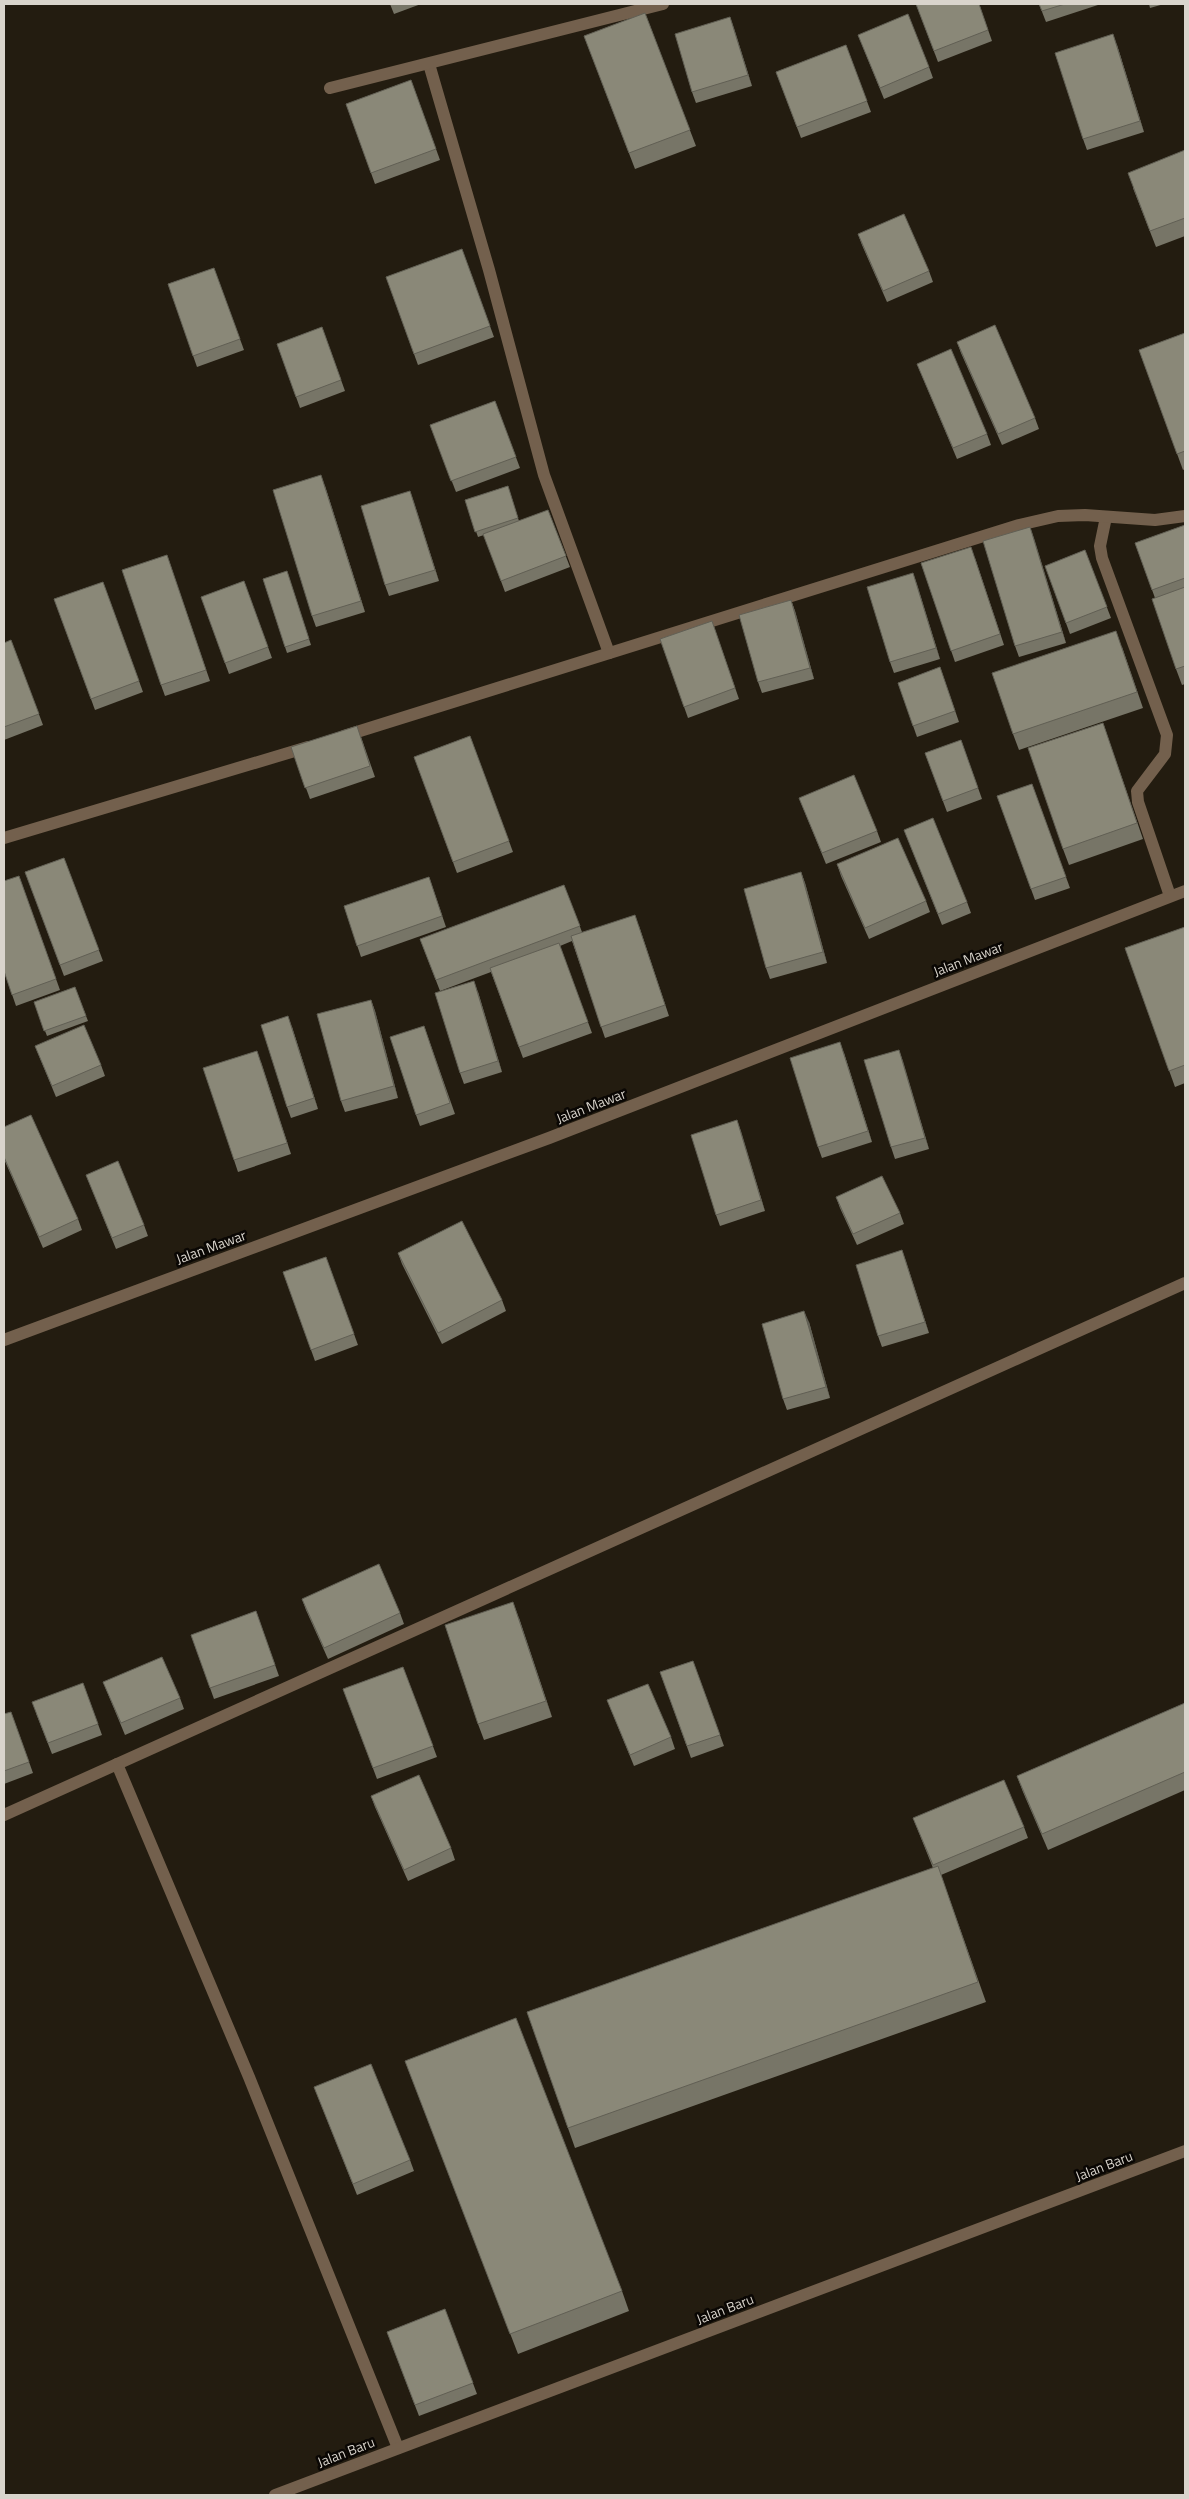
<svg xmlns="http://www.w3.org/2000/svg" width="1189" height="2499" font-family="'Titillium Web',sans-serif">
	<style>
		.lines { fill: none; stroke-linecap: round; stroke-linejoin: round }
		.minor { stroke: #73604d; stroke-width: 12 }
		.wall { fill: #777567 }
		.shaded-wall { fill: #615f54 }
		.building { fill: #8a8878; stroke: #615f54 }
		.labels { text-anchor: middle; stroke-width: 5; stroke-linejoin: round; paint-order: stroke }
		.street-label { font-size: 14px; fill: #d9d4cc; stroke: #0a0704 }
	</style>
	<rect width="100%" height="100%" fill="#231c10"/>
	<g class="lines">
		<g class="minor">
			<path d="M429,64L489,270L544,475L609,653"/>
			<path d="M330,88L663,4"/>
			<path d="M1106,517L1100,546L1102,558L1167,735L1165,754L1137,791L1138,802L1170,896"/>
			<path d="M344,736L1019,525L1058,516L1085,515L1155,520L1185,516"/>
			<path d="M4,838L308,747"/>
			<path d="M4,1340L549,1138L1185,891"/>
			<path d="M117,1764L249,2077L398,2448"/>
			<path d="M4,1815L1185,1283"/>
			<path d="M275,2495L1185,2151"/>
		</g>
	</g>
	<g class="wall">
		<path d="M390,4H421L394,14Z"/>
		<path d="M916,4H979L992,41L938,62Z"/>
		<path d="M1039,4H1101L1046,22Z"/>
		<path d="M1149,4H1164L1150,8Z"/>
		<path d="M645,13L696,146L635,169L584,36Z"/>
		<path d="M730,17L752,86L696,103L692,92Z"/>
		<path d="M858,35L929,67L933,78L884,99Z"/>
		<path d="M846,45L871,112L801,138L776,72Z"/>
		<path d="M1117,45L1144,132L1087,150L1083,139Z"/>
		<path d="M411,80L440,160L375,184L346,104Z"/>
		<path d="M1185,150V236L1156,247L1133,188Z"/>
		<path d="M858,234L929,271L933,282L887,302L862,245Z"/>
		<path d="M462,249L494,337L418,365L386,277Z"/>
		<path d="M214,268L244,350L197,367L168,284Z"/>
		<path d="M322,327L345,391L300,408L277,344Z"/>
		<path d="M1185,333V469L1183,470L1139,350Z"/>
		<path d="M957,342L1035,418L1039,429L1002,445L961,353Z"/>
		<path d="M917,364L987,434L991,445L957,459Z"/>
		<path d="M495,401L520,468L456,492L430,425Z"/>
		<path d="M325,486L365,612L316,627L312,616Z"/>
		<path d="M508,486L519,521L548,510L570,567L505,592L484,535L478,537L465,500Z"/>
		<path d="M410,491L439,581L389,596L385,585Z"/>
		<path d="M1185,525V684L1182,685L1176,669L1155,598L1135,543Z"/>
		<path d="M1030,527L1066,643L1019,657L1015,646Z"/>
		<path d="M1085,550L1111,618L1070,634L1045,566Z"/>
		<path d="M167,555L210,681L165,696L161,685Z"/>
		<path d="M975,558L1004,645L955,662L921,563Z"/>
		<path d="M287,571L311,645L287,653L263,579Z"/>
		<path d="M913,573L940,659L894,673L890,662Z"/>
		<path d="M244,581L272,658L229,674L201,597Z"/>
		<path d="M103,582L143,692L95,710L54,599Z"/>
		<path d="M791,600L795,611L814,679L762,693L758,682Z"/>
		<path d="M712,621L739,699L688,718L660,639Z"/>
		<path d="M11,640L43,725L4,740V643Z"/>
		<path d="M1122,647L1143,708L1019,750L1013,734Z"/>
		<path d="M940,667L959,722L917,737L898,683Z"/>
		<path d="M1103,723L1143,839L1069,865L1063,849Z"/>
		<path d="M470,736L513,852L457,873L414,757Z"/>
		<path d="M361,737L375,777L310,799L291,747Z"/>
		<path d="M961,740L982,799L947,812L925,753Z"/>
		<path d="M1032,784L1070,888L1035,900L997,796Z"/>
		<path d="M799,798L877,831L881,842L826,864Z"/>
		<path d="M904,830L967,902L971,913L942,925Z"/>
		<path d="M64,858L103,961L64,976L25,872Z"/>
		<path d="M837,864L926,901L930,912L869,939L841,876Z"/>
		<path d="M801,872L805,883L827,963L770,979L766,968Z"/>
		<path d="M19,876L60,990L16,1006L4,971Z"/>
		<path d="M429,877L446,927L361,957L344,906Z"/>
		<path d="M564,885L582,932L639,926L669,1016L605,1038L572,941L560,946L592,1033L523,1058L491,972L440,991L420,939Z"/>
		<path d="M1185,927V1083L1175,1087L1125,948Z"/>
		<path d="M75,987L88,1021L47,1036L34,1002Z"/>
		<path d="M478,992L502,1072L464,1084L460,1073Z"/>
		<path d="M371,1000L375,1011L398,1098L345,1112L341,1101Z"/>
		<path d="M424,1026L455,1114L420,1126L416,1115Z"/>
		<path d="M292,1027L318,1109L291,1118L287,1107Z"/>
		<path d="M35,1046L101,1065L105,1076L56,1097Z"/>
		<path d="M899,1050L929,1149L895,1159L891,1147Z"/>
		<path d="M844,1053L872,1142L822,1158L818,1147Z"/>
		<path d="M261,1062L291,1154L238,1172L234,1160Z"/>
		<path d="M737,1120L765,1211L720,1226L716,1215Z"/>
		<path d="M4,1127L78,1219L82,1230L43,1248L4,1159Z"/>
		<path d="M86,1175L144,1225L148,1236L116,1249Z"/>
		<path d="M836,1197L900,1213L904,1224L857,1245L840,1208Z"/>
		<path d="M902,1250L929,1333L882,1347L878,1336Z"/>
		<path d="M398,1253L502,1300L506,1311L442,1344L402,1264Z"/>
		<path d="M326,1257L358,1345L315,1361L283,1272Z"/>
		<path d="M809,1322L830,1398L787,1410L783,1399Z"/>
		<path d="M302,1599L400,1613L404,1624L328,1659L306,1610Z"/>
		<path d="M256,1611L279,1676L214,1699L191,1635Z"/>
		<path d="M519,1618L552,1717L484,1740L478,1724Z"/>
		<path d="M693,1661L724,1746L691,1758L660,1672Z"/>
		<path d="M403,1667L437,1757L377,1779L343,1689Z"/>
		<path d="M103,1682L180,1698L184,1709L125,1735Z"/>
		<path d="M83,1683L102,1735L52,1754L36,1713Z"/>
		<path d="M607,1700L671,1737L675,1749L634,1766Z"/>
		<path d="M1185,1703V1790L1048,1850L1023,1792L1017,1776Z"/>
		<path d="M11,1712L33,1773L4,1784V1714Z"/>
		<path d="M371,1796L451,1848L455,1860L408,1881L375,1807Z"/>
		<path d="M913,1818L1024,1827L1028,1838L941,1875L986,2002L575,2148L527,2012L933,1868Z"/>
		<path d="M405,2061L622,2291L629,2311L518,2354Z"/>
		<path d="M314,2087L410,2160L414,2171L357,2195Z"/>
		<path d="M445,2309L477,2394L419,2416L387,2332Z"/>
	</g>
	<g class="shaded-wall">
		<path d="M730,17L734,28L752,86L748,75Z"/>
		<path d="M1113,34L1117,45L1144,132L1140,121Z"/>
		<path d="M321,475L325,486L365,612L361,601Z"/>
		<path d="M410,491L414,502L439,581L435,570Z"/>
		<path d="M1030,527L1034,538L1066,643L1062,632Z"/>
		<path d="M913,573L917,584L940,659L936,648Z"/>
		<path d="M791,600L795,611L814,679L810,668Z"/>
		<path d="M801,872L805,883L827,963L823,952Z"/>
		<path d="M474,981L478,992L502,1072L498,1061Z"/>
		<path d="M371,1000L375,1011L398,1098L394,1086Z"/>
		<path d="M288,1016L292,1027L318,1109L314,1098Z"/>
		<path d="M840,1042L844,1053L872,1142L868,1131Z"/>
		<path d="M899,1050L903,1061L929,1149L925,1138Z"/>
		<path d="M737,1120L741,1131L765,1211L761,1200Z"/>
		<path d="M902,1250L906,1261L929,1333L925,1322Z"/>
		<path d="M804,1311L809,1322L830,1398L826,1387Z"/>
		<path d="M513,1602L519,1618L552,1717L546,1701Z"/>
	</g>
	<g class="building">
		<path d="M916,4H979L988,30L934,51Z"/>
		<path d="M1039,4H1065L1042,11Z"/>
		<path d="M645,13L690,130L629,153L584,36Z"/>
		<path d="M908,14L929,67L880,88L858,35Z"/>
		<path d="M730,17L748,75L692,92L675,34Z"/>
		<path d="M1113,34L1140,121L1083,139L1055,53Z"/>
		<path d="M846,45L867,101L797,127L776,72Z"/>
		<path d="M411,80L436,149L371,173L346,104Z"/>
		<path d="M1185,150V218L1150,231L1128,173Z"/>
		<path d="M904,214L929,271L883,291L858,234Z"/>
		<path d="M462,249L490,326L414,354L386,277Z"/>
		<path d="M214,268L240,339L193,356L168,284Z"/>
		<path d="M995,325L1035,418L998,434L957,342Z"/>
		<path d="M322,327L341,380L296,397L277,344Z"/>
		<path d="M1185,333V451L1177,454L1139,350Z"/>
		<path d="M951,349L987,434L953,448L917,364Z"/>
		<path d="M495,401L516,457L451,481L430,425Z"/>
		<path d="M321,475L361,601L312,616L273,490Z"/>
		<path d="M508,486L518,518L475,532L465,500Z"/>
		<path d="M410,491L435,570L385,585L361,506Z"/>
		<path d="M548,510L566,556L501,581L483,534Z"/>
		<path d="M1185,525V578L1152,590L1135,543Z"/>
		<path d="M1030,527L1062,632L1015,646L983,541Z"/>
		<path d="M971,547L1000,634L951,651L921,563Z"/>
		<path d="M1085,550L1107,607L1066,623L1045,566Z"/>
		<path d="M167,555L206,670L161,685L122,570Z"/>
		<path d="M287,571L309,639L285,647L263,579Z"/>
		<path d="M913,573L936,648L890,662L867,587Z"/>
		<path d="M244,581L268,647L225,663L201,597Z"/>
		<path d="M103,582L139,681L91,699L54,599Z"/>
		<path d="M1185,587V666L1176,669L1152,599Z"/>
		<path d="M791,600L810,668L758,682L739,615Z"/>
		<path d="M712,621L735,688L684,707L660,639Z"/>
		<path d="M1116,631L1137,692L1013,734L992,673Z"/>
		<path d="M11,640L39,714L4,727V643Z"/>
		<path d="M940,667L955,711L913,726L898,683Z"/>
		<path d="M1103,723L1137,823L1063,849L1028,748Z"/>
		<path d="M357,726L370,766L305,788L291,747Z"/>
		<path d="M470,736L509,841L453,862L414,757Z"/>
		<path d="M961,740L978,788L943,801L925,753Z"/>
		<path d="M854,775L877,831L822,853L799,798Z"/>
		<path d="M1032,784L1066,877L1031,889L997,796Z"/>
		<path d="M933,818L967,902L938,914L904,830Z"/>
		<path d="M898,838L926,901L865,928L837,864Z"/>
		<path d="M64,858L99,950L60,965L25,872Z"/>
		<path d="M801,872L823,952L766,968L744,889Z"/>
		<path d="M19,876L56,979L12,995L4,971V881Z"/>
		<path d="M429,877L442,916L357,946L344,906Z"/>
		<path d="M564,885L580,926L436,980L420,939Z"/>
		<path d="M635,915L665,1005L601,1027L571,936Z"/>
		<path d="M1185,927V1065L1169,1071L1125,948Z"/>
		<path d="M559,943L588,1022L519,1047L490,968Z"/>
		<path d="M474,981L498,1061L460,1073L435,993Z"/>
		<path d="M75,987L86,1016L44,1031L34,1002Z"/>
		<path d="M371,1000L394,1086L341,1101L317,1014Z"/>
		<path d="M288,1016L314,1098L287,1107L261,1025Z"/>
		<path d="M84,1025L101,1065L52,1086L35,1046Z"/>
		<path d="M424,1026L450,1103L416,1115L390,1037Z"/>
		<path d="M840,1042L868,1131L818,1147L790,1058Z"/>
		<path d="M899,1050L925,1138L891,1147L864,1060Z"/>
		<path d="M257,1051L287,1143L234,1160L203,1068Z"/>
		<path d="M31,1115L78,1219L39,1237L4,1157V1127Z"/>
		<path d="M737,1120L761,1200L716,1215L691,1135Z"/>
		<path d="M118,1161L144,1225L112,1238L86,1175Z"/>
		<path d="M882,1176L900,1213L853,1234L836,1197Z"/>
		<path d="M462,1221L502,1300L438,1333L398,1253Z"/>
		<path d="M902,1250L925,1322L878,1336L856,1265Z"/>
		<path d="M326,1257L354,1334L311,1350L283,1272Z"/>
		<path d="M804,1311L826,1387L783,1399L762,1324Z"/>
		<path d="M379,1564L400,1613L324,1648L302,1599Z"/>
		<path d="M513,1602L546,1701L478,1724L445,1625Z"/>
		<path d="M256,1611L275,1665L210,1688L191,1635Z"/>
		<path d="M162,1657L180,1698L121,1723L103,1682Z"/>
		<path d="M693,1661L720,1735L687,1746L660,1672Z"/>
		<path d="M403,1667L433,1746L373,1768L343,1689Z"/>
		<path d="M83,1683L98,1724L48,1743L32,1702Z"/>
		<path d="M648,1684L671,1737L630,1755L607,1700Z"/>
		<path d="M1185,1703V1772L1042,1834L1017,1776Z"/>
		<path d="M11,1712L29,1762L4,1771V1714Z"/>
		<path d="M419,1775L451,1848L404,1870L371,1796Z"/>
		<path d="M1004,1780L1024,1827L933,1865L913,1818Z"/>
		<path d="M938,1866L978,1982L568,2128L527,2012Z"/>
		<path d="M516,2018L622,2291L510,2334L405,2061Z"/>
		<path d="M371,2064L410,2160L353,2184L314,2087Z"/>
		<path d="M445,2309L473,2383L415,2405L387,2332Z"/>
	</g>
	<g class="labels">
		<g class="street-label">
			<text transform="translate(968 959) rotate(-21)" y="5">Jalan Mawar</text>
			<text transform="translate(591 1106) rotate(-21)" y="5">Jalan Mawar</text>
			<text transform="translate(211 1247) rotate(-20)" y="5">Jalan Mawar</text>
			<text transform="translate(1104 2166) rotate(-21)" y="5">Jalan Baru</text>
			<text transform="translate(725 2309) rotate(-21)" y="5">Jalan Baru</text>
			<text transform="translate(346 2452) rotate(-21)" y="5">Jalan Baru</text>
		</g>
	</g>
	<rect width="1189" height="2499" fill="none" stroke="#d9d4cc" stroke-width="10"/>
</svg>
